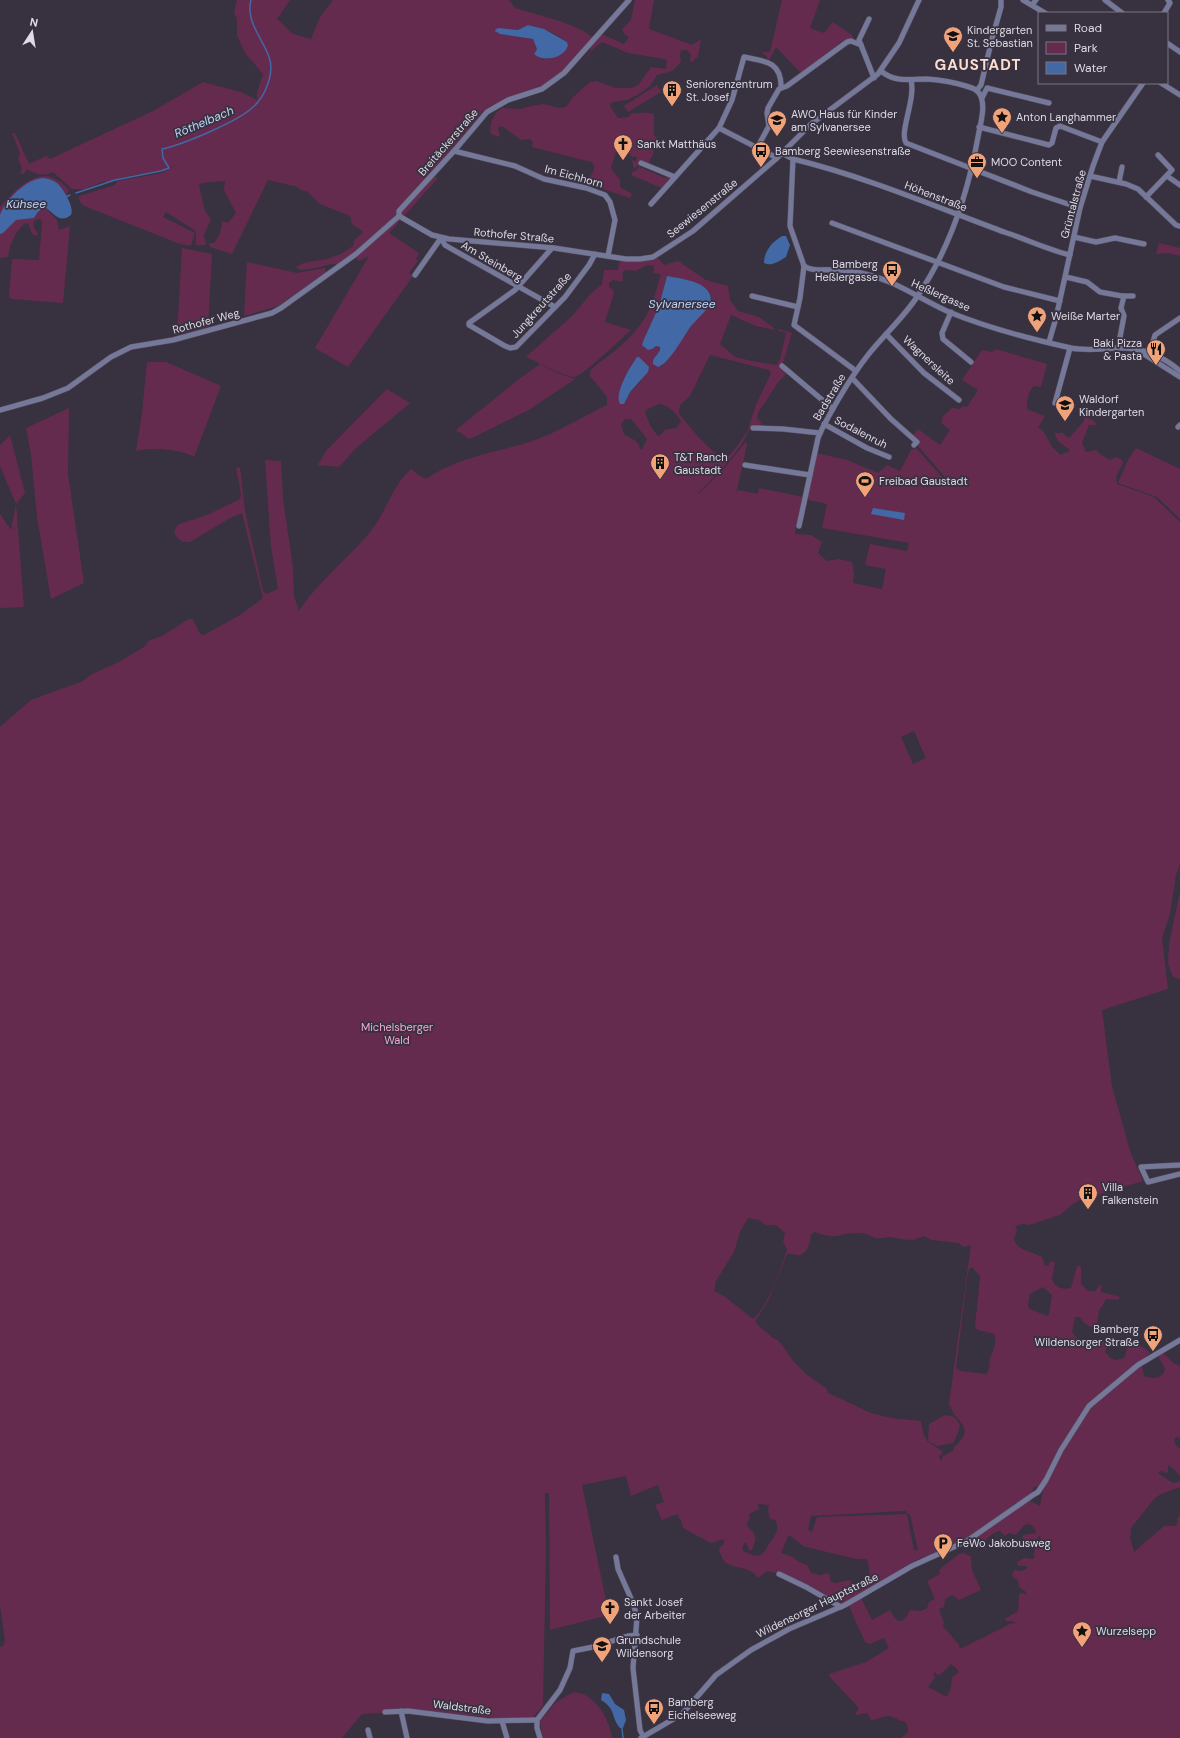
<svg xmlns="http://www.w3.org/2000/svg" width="1180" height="1738" font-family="'DM Sans',sans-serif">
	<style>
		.green { fill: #652b4f; fill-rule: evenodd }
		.water { fill: #4268a6 }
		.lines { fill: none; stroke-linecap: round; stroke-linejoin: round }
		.stream { stroke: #4268a6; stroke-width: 1.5 }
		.minor-casing { stroke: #55505e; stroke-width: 6 }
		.minor { stroke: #757898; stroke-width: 5 }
		.labels { text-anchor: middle; stroke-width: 3.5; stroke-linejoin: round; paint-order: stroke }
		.poi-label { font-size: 11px; fill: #dedbe5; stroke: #373140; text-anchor: start }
		.street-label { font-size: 11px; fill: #dedbe5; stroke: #373140 }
		.park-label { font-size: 11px; fill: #f6a6d4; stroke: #373140 }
		.water-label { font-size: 12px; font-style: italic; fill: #bed4f8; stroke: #373140 }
		.district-label { font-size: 15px; font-weight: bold; letter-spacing: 1px; fill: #fcddce; stroke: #373140 }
	</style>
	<rect width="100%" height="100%" fill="#373140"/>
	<g class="green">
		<path d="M237,0H290L277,19L293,34L311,39L320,17L333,0H509L515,8L560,21L584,31L593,38C576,56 560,80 536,89C517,97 499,99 482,112L430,175L438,178L389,233L419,253L416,259L418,261L409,273L413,276L348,367L315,348L369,256L359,261L356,259L358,254L338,264H331L316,268L301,270L296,268C304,259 321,262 330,258C338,256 346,251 353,246L354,241L363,232C357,225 350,228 351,218L348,215L320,204L307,191L301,190L298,187L268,180L232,254L210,247L209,243H214C219,237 222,229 222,221L228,223L236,213L224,190L225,181L202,183L199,185L205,211L211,219L204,235L206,245H196V231L166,212L163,217L195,233L191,246L180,244L89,208C84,206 78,203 79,196L82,195L115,185L117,181L162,173L177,164L165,170L124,177L106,183L105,181L85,189H72L53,172C45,177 34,174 27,169L24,174H20L22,168L18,159L20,154L12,133H15L29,164L46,156L50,159L153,111L203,82L241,92L257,100V92L263,74L245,53L237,36V19L234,12ZM529,25C543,28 556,33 568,43C564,57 545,64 534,54L537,49L533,39L500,34L497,29L517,30Z"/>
		<path d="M635,0H654L649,29L692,45L701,39L698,56L692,62L690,61L691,54L686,50H681L680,56L681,62L672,71L657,75L650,86L639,94L627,100L614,102L610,104L611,108L618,118L628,117L632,113C640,114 645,111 654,114V135L662,143L661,145L654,144L653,155L650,159L649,164L636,161L640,163L634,169L632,160L636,161L637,157L634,156L633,158L629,153L622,151L623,147L621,146L617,148L611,168L620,180V187L632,194L630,198L588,184C587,177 595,173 594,166L591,162L532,147L533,142L530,139L521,140L502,126L498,128L500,137L491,134C488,125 494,113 502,108L521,109L531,106L544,104L558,108L566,107L572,98L590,82L597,81L615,88H632L638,85L651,67L666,69L667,61L665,59L628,53L602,42L593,49L581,66L591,50L590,48L602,34L624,44L629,37L624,34L622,29L631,20Z"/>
		<path d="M782,0H820L810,28L824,33L833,22L852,35L854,39L844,40L801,73L776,47L769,60L767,59V56L763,54V52H770Z"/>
		<path d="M657,85L661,92L628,112L624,106Z"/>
		<path d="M640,165V167L665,178L668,176L670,178L662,188L631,175L633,171H636Z"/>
		<path d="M45,176C56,177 62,183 69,190L66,197L60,186L53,180L33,181L29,183L12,197L0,216V207C12,194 26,177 45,176Z"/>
		<path d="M45,207L57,220L59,230L70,226L63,303L11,299L9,296L12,259L39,260L42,223L41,219L35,220C32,225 34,230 38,233L37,236L32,234L28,223L24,224C14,233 10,245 8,257L0,258V234L3,233L16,220L34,218L38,212Z"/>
		<path d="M1159,243L1180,248V256L1168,253L1156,254Z"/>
		<path d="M182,248L212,254L208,327L177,335Z"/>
		<path d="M657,257L664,265L678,261L706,280L728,286L730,300L738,311L759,317L774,328V330L756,326L731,315L720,344L735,357L752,361L777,365L780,359L786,334L785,332L778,331V329L792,333L783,363V370L786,374L779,381L758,413L757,418L761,423V426H751L742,444L723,468L697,494H698L721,472L746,442L747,445L736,494L738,490L758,494L759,488L803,497L795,534L811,535L822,542L818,553L827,561L839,559L852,562L854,574L853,583L882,589L886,569L865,565L870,544L907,551L909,543L822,528L827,504L809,500L806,497L816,453L847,460L878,473L887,465L900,471L911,450L916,448L943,478L945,477L918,446L920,442L913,436L918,429L940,445L950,430L941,423L943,416L952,408L960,409L963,406L967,407L978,390L962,380L982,350L992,352L996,349L1047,364L1041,387L1034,386C1028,392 1027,399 1027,408L1029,410L1045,416L1038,428L1043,430L1052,447L1061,455L1063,453L1069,452V449C1063,445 1055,441 1055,433H1063L1067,437H1070L1084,421V416L1094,421L1097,425H1089L1082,443L1086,452L1096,450L1101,455L1110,460L1116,457L1122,460L1123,463L1116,477L1117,484L1154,497L1180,522V863L1176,875L1170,914L1162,938L1168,989L1102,1010L1112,1086L1130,1151L1143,1181L1080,1200L1073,1204L1060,1215L1029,1225L1023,1224L1015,1226L1017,1230L1014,1239C1018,1252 1032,1251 1042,1257L1045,1266H1048L1051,1261L1055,1262L1052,1279C1055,1288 1063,1290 1071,1288L1077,1266H1080L1081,1268V1284L1088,1291H1095L1099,1286L1101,1285V1292L1120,1297L1118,1300L1106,1299L1103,1305L1099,1310L1097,1325L1110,1330V1332C1100,1332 1084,1326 1080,1317H1075L1072,1332L1080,1342L1097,1346L1109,1337L1113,1336L1114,1338L1105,1351L1110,1358L1116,1360L1124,1358L1129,1343L1143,1347L1150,1353L1141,1361L1144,1376C1151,1379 1159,1379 1164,1373L1165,1369L1158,1356L1164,1353L1173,1363L1180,1366V1438L1176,1437L1174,1440L1175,1444L1180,1449V1476L1174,1469L1168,1465V1472L1165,1473L1162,1470L1158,1473L1171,1482L1174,1483L1180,1481V1487L1161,1494L1155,1498L1131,1528L1130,1538L1134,1552L1164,1526H1176L1178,1522L1177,1519L1180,1515V1738H901L908,1732L907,1724L904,1721C898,1722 895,1716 888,1716C882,1716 877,1720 871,1720L867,1713L856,1715V1712L859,1709L856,1705L830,1677L829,1674L866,1662L889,1648L884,1638L870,1644L865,1642L848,1604L861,1598L872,1620L890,1610L894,1617L899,1621H902L907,1616L910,1610L921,1611L927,1608L929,1602L935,1599L927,1581L940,1574L939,1571L940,1569L959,1554L964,1553L971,1557L972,1570L981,1590L959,1600L952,1595L945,1599L944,1607L939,1609L944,1623L943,1626L959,1645V1648H962L1012,1623L1016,1624L1013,1621H1006L1005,1619L1018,1611L1019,1595L1021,1593L1027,1594L1026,1592L1019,1587L1018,1580L1014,1578L1012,1574L1015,1570L1022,1571L1027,1568V1566H1018L1017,1562L1024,1558L1034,1559L1035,1546L1041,1545L1040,1536L1038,1537L1037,1543L1032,1541L1029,1545L1022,1537L1023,1535L1036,1533V1530L1030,1524L1024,1525L1016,1535L1009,1533L1005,1536L1000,1531C993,1532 988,1538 983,1543L988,1551L972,1540L918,1559L889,1579L870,1587L842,1604L779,1571L775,1573L767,1571L758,1578C751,1566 734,1569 725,1562C722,1559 721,1554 719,1550L720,1547L724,1544V1539L711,1543L683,1528L682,1523L677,1514L662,1520L655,1505L664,1502L658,1485L631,1496L626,1476L582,1485L609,1615L550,1630L549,1493H545L546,1545L543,1706L533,1717L520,1719L495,1718L400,1708L381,1713L362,1714L342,1738H0V1647L3,1646L5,1641L0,1605V727L31,700L83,681L92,674L119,662L139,650L145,646L148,641L162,636L189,619H193L200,634L204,635L240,615L263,598L242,513L230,518L190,542C181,543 178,539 174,532L176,527L179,524L207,515L240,499L241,494L236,468L240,467L245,511L263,591L266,594L278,589L271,547L265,460L281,461L283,499L293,567L294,596L299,611C318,581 351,557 373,528C387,509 393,485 411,469L417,474L426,479C461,455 499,453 538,439C561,430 584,416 607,405V397L590,376V371C597,363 608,357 616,350C647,323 650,312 661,274L653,273L654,268L653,265H647L636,271L625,270L622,273L623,278L622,282L613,280L609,283V287L614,291V293L605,322L631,330C623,337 583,376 574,377C565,377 536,361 526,357C541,343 557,330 572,316C582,306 590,291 602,285L604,270H618L620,261H638ZM667,276C677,278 716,283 711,301C709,310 698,317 692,325C681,338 673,354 661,367L655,356L659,352L660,347L656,346L652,349L648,350L643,345L644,339L659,306ZM710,355L769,370L771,373L755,407L748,430L738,445L727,458C712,457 690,426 679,414L680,405L690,396ZM637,357L641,381L630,392L624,404H622C614,390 629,370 637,357ZM659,404C667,404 678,414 681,422L676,428L664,430L662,434L658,436L651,427L645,413L646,410ZM625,419H630L632,420L647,439L642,449H640C639,439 630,439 624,434L621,425ZM914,731L926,758L913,764L901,737ZM748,1218L759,1220L766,1225H776L785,1233L783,1241L787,1250C780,1270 769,1305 753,1319L724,1296L714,1291L716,1281L734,1252L740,1232ZM815,1232C838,1241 839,1232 860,1233C866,1233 870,1236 875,1238C880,1239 886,1237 891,1237C898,1238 905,1240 913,1240C917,1239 920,1237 924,1236L931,1240L959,1243L963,1247L971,1245L949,1404C956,1424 978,1427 953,1448L954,1450L943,1456L941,1461L939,1457L943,1452L927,1441L926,1438L924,1436L921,1421L891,1418L871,1413L828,1393L827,1389L806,1374L795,1363L779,1341L773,1338L755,1322L769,1299L787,1254C791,1253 796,1256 800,1255C809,1252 810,1241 811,1234ZM972,1267L980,1276L975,1327L978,1330L994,1334C998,1343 992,1351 990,1359C989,1365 990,1370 986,1374L960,1371L956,1368L967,1278L969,1269ZM1043,1287L1052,1295L1049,1314L1047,1316L1030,1309L1028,1306L1030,1294ZM1044,1486L1040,1506L1028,1500L1034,1487ZM758,1504L769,1505L768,1511L770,1519L775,1520C780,1527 776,1535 771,1541C765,1549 764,1560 750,1554C746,1552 744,1553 742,1549L744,1543H746L749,1550H752L756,1538L754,1536V1533L746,1525L750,1518L749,1514L759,1509ZM905,1511L910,1515L918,1550H914L907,1514L817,1517L812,1532L808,1530L811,1516ZM788,1536H791L803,1546L810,1548L857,1559H866L868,1561L870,1577L855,1585L849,1580L837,1583L831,1582L829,1573L820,1575L811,1573L807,1565L799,1562L793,1557L781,1553ZM945,1662L936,1672V1674L940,1675L951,1664L958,1670V1673L952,1677L951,1688L947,1697L928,1687L936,1676L933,1675Z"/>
		<path d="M247,262L297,273L325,268L326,272L278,306L244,316Z"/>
		<path d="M147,362H166L221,386L194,457C180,449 151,447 136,451L142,413Z"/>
		<path d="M540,364L560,374L575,379L529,410L472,438L469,439L456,430L519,379Z"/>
		<path d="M387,389L410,403L356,448L339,467L318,465L326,451Z"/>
		<path d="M69,408L68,474L84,583L51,599L37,517L31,455L26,428Z"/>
		<path d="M10,435L25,493L16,504L24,607L0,608V514L11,530L16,504L0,466V445Z"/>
		<path d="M1136,448L1180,469V519L1157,497L1118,483L1128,460Z"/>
		<path d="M1180,892V979L1173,977L1168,963L1169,944Z"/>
		<path d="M945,1415L955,1417L960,1425L958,1433L953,1443L937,1446L928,1441L929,1424Z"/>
		<path d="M574,1692C596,1694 609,1719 612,1738H543L540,1721L556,1702Z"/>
	</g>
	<g class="water">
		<path d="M528,25L544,29L567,42L568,45C565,58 543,63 534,54L537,49L533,39L500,34L495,31L496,29L499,28L518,30Z"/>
		<path d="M44,178C49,179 53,180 57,183C63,188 75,208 71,215C59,225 53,211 44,207L38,212L34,218L16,220L3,233L0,234C0,228 0,220 0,215C6,199 27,178 44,178Z"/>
		<path d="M782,236H786L790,245L786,257C779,261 772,267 764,263C764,251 772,242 782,236Z"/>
		<path d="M667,276C682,279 717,282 710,305C704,313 697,319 691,326C684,336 668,365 658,367L653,364C652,356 661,354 660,347L656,346L652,349L648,350L642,345L644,339L659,306Z"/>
		<path d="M637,357H639L649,367L648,372L630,392L624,404H620C614,393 630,367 637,357Z"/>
		<path d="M873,508L905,513L904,520L871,514Z"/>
		<path d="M602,1693L609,1694L615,1704L624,1710L626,1720L623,1728H620C610,1716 617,1710 601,1700Z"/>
	</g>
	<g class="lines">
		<g class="stream">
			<path d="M76,193L115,180L161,171L169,168L163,158L162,149C182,145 239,121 253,107C265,97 275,73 269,57C263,39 245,21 251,0"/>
			<path d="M66,197L70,195"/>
			<path d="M622,1728L623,1738"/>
		</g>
		<defs>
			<g id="minor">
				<path d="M1023,0L1045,13"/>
				<path d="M1105,0L1122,13"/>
				<path d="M1032,5L1036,0"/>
				<path d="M1164,13L1170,3L1168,0"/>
				<path d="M869,19L859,40L874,78"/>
				<path d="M1167,43L1180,52"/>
				<path d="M911,80C916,99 899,132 906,143L1032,192L1080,208"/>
				<path d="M1161,83L1180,95"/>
				<path d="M977,90L981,85L992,39L1001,7V0"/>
				<path d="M982,98L987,88L1049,103"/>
				<path d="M979,127L1049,145L1052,143L1056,128L1060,126L1102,142"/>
				<path d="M719,128L777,158"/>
				<path d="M757,148L769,126L767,113L768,108L779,89L787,86L847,42L851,41L861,45"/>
				<path d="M454,151L515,166L544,179L586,188L605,195L610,202L615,220L608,256"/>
				<path d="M782,153L793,159L790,226L804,266"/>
				<path d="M793,159C867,177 936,207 1007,233C1028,240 1049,250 1070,255"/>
				<path d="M641,163L675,177"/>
				<path d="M1090,176L1126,184L1138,189L1176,225L1179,226"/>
				<path d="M1167,176L1180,185"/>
				<path d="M1119,182L1122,167"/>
				<path d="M1146,197L1172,170L1158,155"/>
				<path d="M651,204L719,128L732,100L744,57C764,61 782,61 781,88"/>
				<path d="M399,216L432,235L449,239L554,248L626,259H640L653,257L693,231L777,158L811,124L878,74L899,43L919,0"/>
				<path d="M399,216V211L454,151L487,112L508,100L542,89L564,73L629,0"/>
				<path d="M832,223L1004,287L1060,301"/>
				<path d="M1074,237L1096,242L1115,238L1144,244"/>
				<path d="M552,248L515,290L469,323V325L505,346L510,348L516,347L565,297L589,265L595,254"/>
				<path d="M804,266C813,272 823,269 833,270C846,270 858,272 869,275C897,282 922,300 949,312C988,328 1030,339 1071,348C1087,351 1101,349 1116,348C1140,347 1162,355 1180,371"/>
				<path d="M804,266L800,298L794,325L856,371"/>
				<path d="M415,275L441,238L445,245L450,248L555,307"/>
				<path d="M1066,277L1087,282L1100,292L1122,296H1133"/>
				<path d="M752,296L798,307"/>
				<path d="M951,312L942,333L943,339L971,362"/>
				<path d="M886,334L924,373L959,400"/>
				<path d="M1049,342L1056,318L1080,208L1093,166L1102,142L1143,83"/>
				<path d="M1118,348L1124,316L1121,308L1124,296"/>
				<path d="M1150,352L1155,335L1180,318"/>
				<path d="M1142,353L1180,377"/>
				<path d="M782,366L833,409"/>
				<path d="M852,378L891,419L917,442L914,445"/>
				<path d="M1055,403L1070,348"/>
				<path d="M0,410L43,398L68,388L111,357L131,347L173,340L272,313L281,308L356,254L399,216"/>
				<path d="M824,424L867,448L889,457"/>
				<path d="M1178,427L1180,425"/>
				<path d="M753,428L783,429L820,433"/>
				<path d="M745,465L810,475"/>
				<path d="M799,526L818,438L822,429C835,404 850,378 868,355C884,335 903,318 917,297C949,250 968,193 978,137C980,125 987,104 979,93C976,89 970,87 966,86C953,82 940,80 927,79C911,79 895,83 881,71"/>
				<path d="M1180,1165L1141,1167L1148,1182L1180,1174"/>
				<path d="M616,1557L618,1569L633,1603L637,1617L633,1668L640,1730L643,1736"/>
				<path d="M779,1574L806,1587L841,1607"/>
				<path d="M401,1711L407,1738"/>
				<path d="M385,1712L408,1711L488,1721L537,1720"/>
				<path d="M502,1721L507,1738"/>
				<path d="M368,1730L370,1738"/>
				<path d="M540,1738L537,1728V1720L560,1690L570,1668L573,1651L593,1647L628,1636L637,1635"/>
				<path d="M641,1738L682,1714L716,1675L751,1650L789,1629L845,1605L912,1566L967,1541L1033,1495L1038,1492L1046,1480L1061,1450L1089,1406L1138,1365L1180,1340"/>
			</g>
		</defs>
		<use href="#minor" class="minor-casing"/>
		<use href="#minor" class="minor"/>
	</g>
	<defs>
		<symbol id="school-pin" viewBox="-11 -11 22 30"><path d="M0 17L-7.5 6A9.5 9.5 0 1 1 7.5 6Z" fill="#f0a279" stroke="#373140"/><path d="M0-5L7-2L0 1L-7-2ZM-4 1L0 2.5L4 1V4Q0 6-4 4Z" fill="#111"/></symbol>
		<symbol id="building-pin" viewBox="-11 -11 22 30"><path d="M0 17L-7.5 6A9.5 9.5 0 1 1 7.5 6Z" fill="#f0a279" stroke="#373140"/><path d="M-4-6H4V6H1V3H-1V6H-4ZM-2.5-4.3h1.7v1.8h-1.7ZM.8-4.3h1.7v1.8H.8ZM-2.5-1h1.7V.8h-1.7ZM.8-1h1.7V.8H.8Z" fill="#111"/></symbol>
		<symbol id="sight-pin" viewBox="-11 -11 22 30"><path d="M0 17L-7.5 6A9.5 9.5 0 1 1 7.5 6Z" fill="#f0a279" stroke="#373140"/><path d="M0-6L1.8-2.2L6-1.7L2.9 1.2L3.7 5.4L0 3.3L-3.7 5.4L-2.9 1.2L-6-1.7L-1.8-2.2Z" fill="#111"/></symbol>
		<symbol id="church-pin" viewBox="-11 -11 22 30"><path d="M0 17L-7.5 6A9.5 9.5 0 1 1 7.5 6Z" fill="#f0a279" stroke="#373140"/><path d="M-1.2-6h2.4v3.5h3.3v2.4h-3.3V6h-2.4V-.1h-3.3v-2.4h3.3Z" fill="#111"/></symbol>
		<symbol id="bus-pin" viewBox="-11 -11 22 30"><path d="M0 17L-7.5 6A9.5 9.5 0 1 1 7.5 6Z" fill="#f0a279" stroke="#373140"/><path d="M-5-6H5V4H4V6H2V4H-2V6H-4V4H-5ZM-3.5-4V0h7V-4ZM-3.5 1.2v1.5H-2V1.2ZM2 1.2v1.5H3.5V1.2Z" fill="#111"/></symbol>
		<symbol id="office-pin" viewBox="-11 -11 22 30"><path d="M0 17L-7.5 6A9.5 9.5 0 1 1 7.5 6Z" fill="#f0a279" stroke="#373140"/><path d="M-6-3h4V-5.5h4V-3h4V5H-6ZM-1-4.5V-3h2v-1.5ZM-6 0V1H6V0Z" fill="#111"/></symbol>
		<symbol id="restaurant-pin" viewBox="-11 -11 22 30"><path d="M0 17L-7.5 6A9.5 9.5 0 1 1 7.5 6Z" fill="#f0a279" stroke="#373140"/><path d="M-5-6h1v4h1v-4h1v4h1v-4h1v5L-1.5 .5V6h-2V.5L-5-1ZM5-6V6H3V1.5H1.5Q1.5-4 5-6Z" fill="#111"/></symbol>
		<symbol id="stadium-pin" viewBox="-11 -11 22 30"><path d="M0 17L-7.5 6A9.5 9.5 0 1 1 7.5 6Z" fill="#f0a279" stroke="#373140"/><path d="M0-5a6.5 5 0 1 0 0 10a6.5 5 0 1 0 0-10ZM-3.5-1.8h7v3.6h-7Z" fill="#111"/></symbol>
		<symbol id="parking-pin" viewBox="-11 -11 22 30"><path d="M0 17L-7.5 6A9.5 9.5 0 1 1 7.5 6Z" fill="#f0a279" stroke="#373140"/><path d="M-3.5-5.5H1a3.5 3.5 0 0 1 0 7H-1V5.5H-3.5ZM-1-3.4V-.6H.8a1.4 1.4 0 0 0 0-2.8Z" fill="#111"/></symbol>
	</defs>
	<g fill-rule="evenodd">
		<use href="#school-pin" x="942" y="25" width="22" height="30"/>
		<use href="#building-pin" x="661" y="79" width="22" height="30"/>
		<use href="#sight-pin" x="991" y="106" width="22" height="30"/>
		<use href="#school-pin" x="766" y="109" width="22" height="30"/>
		<use href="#church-pin" x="612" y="133" width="22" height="30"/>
		<use href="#bus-pin" x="750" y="140" width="22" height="30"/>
		<use href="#office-pin" x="966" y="151" width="22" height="30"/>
		<use href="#bus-pin" x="881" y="259" width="22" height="30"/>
		<use href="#sight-pin" x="1026" y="305" width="22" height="30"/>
		<use href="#restaurant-pin" x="1145" y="338" width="22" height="30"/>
		<use href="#school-pin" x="1054" y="394" width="22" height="30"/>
		<use href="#building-pin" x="649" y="452" width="22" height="30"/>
		<use href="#stadium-pin" x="854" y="470" width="22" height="30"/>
		<use href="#building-pin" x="1077" y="1182" width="22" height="30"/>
		<use href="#bus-pin" x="1142" y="1324" width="22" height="30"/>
		<use href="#parking-pin" x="932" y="1532" width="22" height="30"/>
		<use href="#church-pin" x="599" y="1597" width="22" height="30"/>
		<use href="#sight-pin" x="1071" y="1620" width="22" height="30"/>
		<use href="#school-pin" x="591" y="1635" width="22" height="30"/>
		<use href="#bus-pin" x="643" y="1697" width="22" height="30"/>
	</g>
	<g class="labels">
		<g class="poi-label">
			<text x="967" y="34">Kindergarten<tspan x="967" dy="13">St. Sebastian</tspan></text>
			<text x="686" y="88">Seniorenzentrum<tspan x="686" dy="13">St. Josef</tspan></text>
			<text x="791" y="118">AWO Haus für Kinder<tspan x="791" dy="13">am Sylvanersee</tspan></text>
			<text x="1016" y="121">Anton Langhammer</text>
			<text x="637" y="148">Sankt Matthäus</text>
			<text x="775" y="155">Bamberg Seewiesenstraße</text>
			<text x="991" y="166">MOO Content</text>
			<text x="878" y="268" text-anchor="end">Bamberg<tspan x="878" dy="13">Heßlergasse</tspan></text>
			<text x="1051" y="320">Weiße Marter</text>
			<text x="1142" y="347" text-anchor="end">Baki Pizza<tspan x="1142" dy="13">&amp; Pasta</tspan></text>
			<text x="1079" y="403">Waldorf<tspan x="1079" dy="13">Kindergarten</tspan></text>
			<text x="674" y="461">T&amp;T Ranch<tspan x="674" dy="13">Gaustadt</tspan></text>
			<text x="879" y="485">Freibad Gaustadt</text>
			<text x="1102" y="1191">Villa<tspan x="1102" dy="13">Falkenstein</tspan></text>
			<text x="1139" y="1333" text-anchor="end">Bamberg<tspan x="1139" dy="13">Wildensorger Straße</tspan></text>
			<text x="957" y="1547">FeWo Jakobusweg</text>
			<text x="624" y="1606">Sankt Josef<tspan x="624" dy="13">der Arbeiter</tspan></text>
			<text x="1096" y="1635">Wurzelsepp</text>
			<text x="616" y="1644">Grundschule<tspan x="616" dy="13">Wildensorg</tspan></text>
			<text x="668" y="1706">Bamberg<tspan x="668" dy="13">Eichelseeweg</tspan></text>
		</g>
		<g class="street-label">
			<text transform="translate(448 142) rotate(-49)" y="4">Breitäckerstraße</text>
			<text transform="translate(574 176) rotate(15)" y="4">Im Eichhorn</text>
			<text transform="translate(936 196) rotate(21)" y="4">Höhenstraße</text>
			<text transform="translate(1073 204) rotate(-75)" y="4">Grüntalstraße</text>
			<text transform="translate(702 208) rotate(-39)" y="4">Seewiesenstraße</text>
			<text transform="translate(514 235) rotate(5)" y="4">Rothofer Straße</text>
			<text transform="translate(492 261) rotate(30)" y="4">Am Steinberg</text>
			<text transform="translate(941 295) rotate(24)" y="4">Heßlergasse</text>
			<text transform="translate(541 305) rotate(-48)" y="4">Jungkreutstraße</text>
			<text transform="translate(206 321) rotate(-15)" y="4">Rothofer Weg</text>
			<text transform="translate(929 360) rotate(43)" y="4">Wagnersleite</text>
			<text transform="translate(829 397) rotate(-59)" y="4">Badstraße</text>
			<text transform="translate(861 432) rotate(27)" y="4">Sodalenruh</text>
			<text transform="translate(817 1605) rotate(-26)" y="4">Wildensorger Hauptstraße</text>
			<text transform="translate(462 1707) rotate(7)" y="4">Waldstraße</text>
		</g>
		<g class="park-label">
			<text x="397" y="1031">Michelsberger<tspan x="397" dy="13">Wald</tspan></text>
		</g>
		<g class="water-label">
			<text transform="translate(204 122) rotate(-23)" y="4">Röthelbach</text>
			<text x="26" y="208">Kühsee</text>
			<text x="682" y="308">Sylvanersee</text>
		</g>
		<g class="district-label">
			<text x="978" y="70">GAUSTADT</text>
		</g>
	</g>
	<rect x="1038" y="12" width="130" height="72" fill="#373140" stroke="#7a7582"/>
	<rect x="1046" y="25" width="20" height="6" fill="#757898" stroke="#7a7582"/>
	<text x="1074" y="32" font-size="12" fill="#dedbe5">Road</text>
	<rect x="1046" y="42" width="20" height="12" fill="#652b4f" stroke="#7a7582"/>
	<text x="1074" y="52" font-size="12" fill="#dedbe5">Park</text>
	<rect x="1046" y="62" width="20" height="12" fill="#4268a6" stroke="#7a7582"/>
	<text x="1074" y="72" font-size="12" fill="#dedbe5">Water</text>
	<g transform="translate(32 32) rotate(12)" stroke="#373140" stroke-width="3" paint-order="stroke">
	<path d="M0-3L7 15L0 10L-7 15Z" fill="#dedbe5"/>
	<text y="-6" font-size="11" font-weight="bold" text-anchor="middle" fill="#dedbe5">N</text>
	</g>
</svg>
